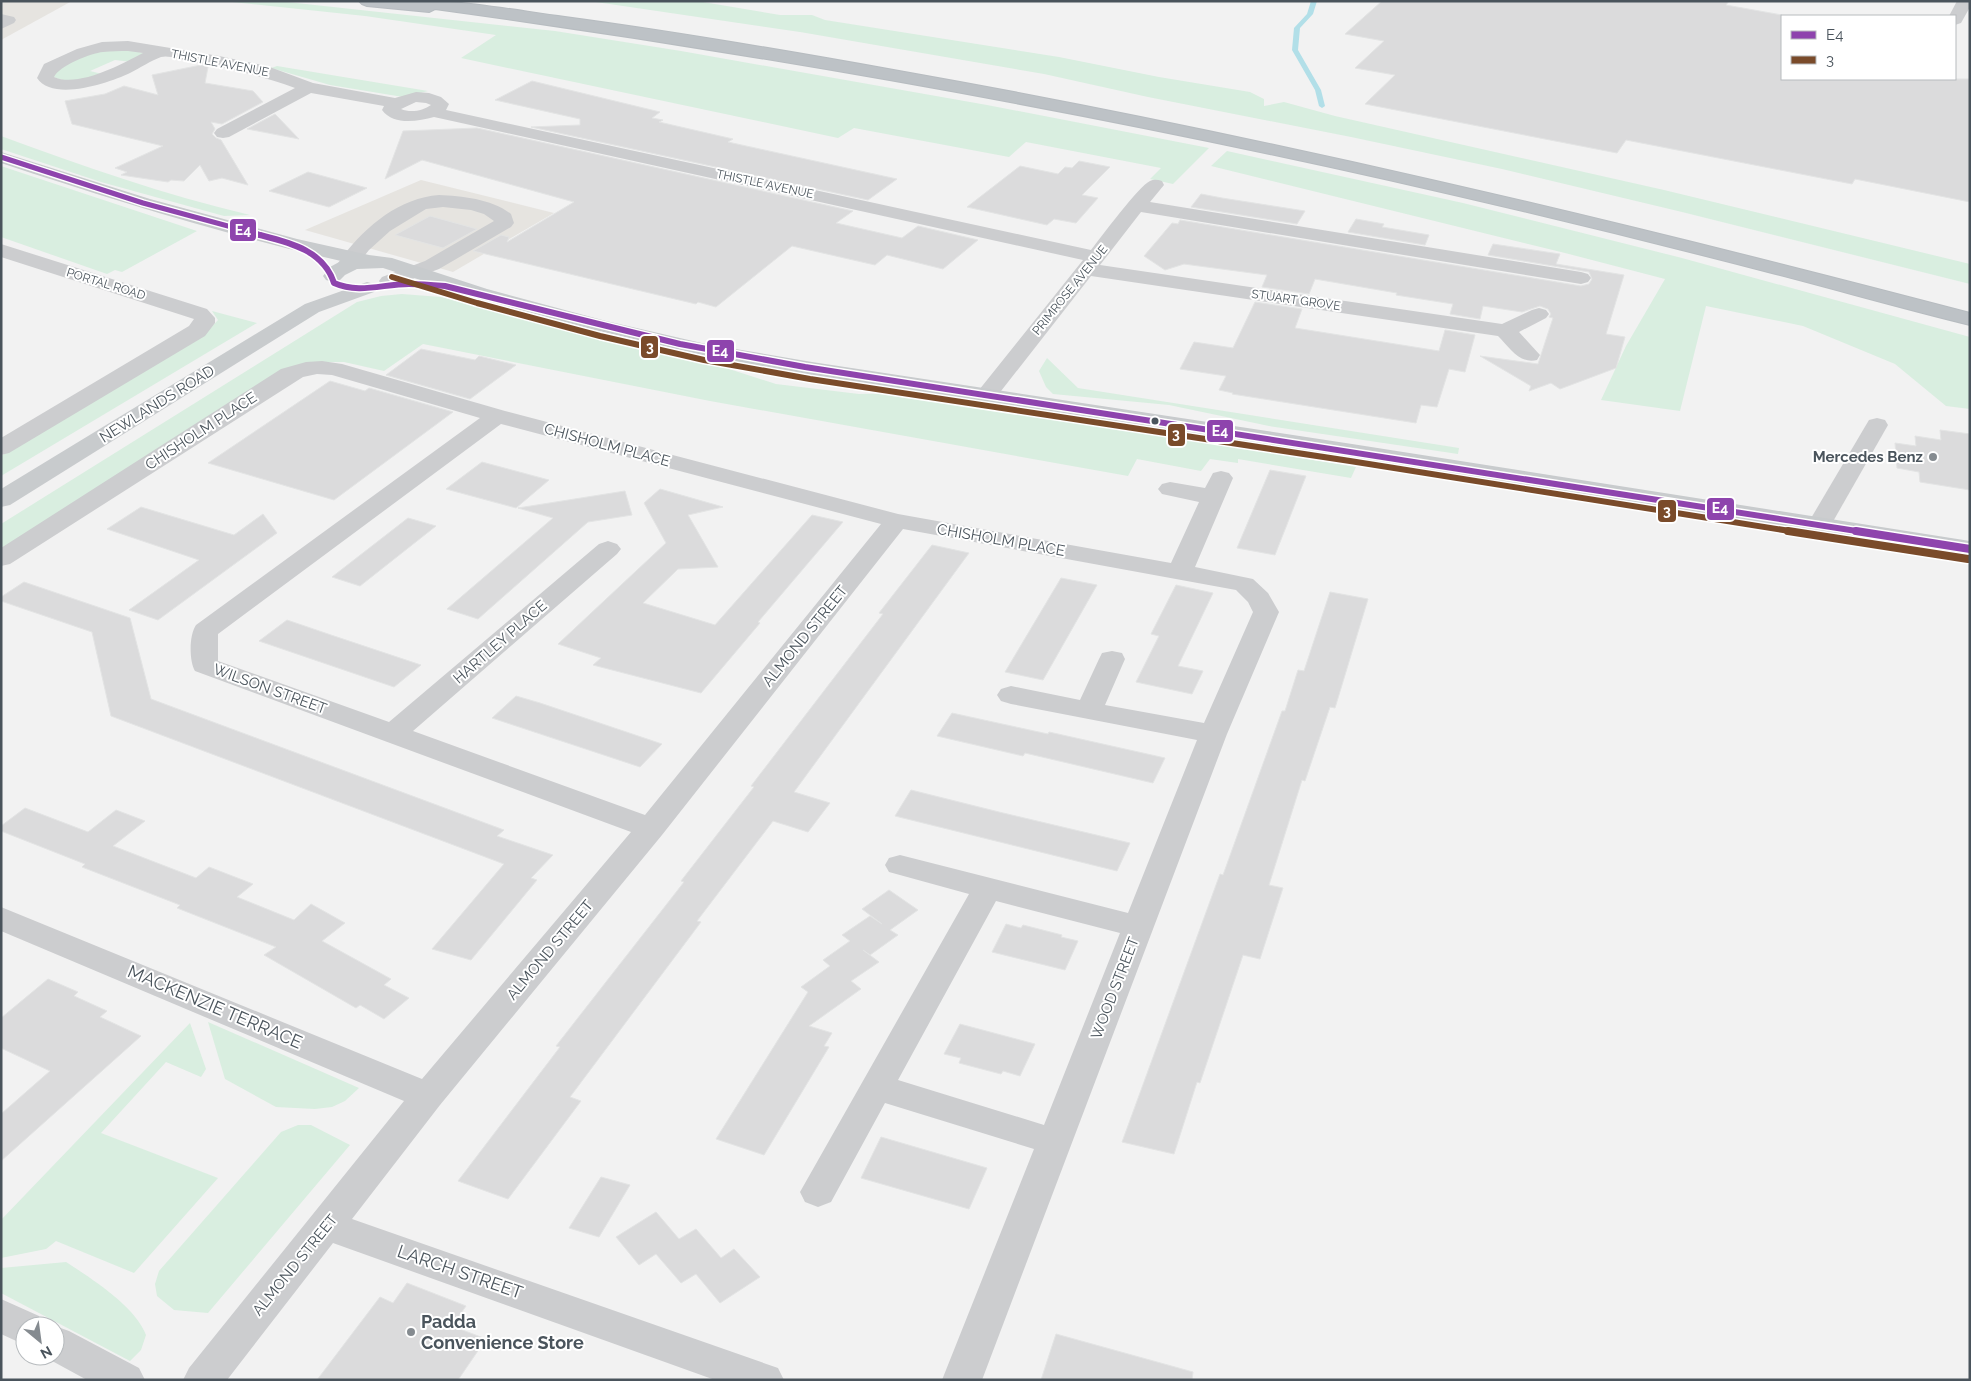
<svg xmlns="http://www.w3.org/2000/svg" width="1971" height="1381" font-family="Raleway,sans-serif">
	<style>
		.commercial { fill: #e6e4e0 }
		.green { fill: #d9eee0 }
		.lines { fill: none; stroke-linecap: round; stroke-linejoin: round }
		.stream { fill: #b2dfe8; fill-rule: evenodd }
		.building { fill: #dbdbdc; stroke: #e3e4e4 }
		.highway-casing { stroke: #b7bcc0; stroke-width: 2 }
		.minor { fill: #cccdcf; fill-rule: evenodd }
		.major { fill: #c8cbcd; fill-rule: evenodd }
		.highway { fill: #bdc2c6; fill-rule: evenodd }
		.bus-1-far2-casing { stroke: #fff; stroke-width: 8 }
		.bus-1-far1-casing { stroke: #fff; stroke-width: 9 }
		.bus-1-casing { stroke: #fff; stroke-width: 11 }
		.bus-2-far1-casing { stroke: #fff; stroke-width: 9 }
		.bus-2-casing { stroke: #fff; stroke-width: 11 }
		.bus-1-far2 { stroke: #8e44ad; stroke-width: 5 }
		.bus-1-far1 { stroke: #8e44ad; stroke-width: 6 }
		.bus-1 { stroke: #8e44ad; stroke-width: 8 }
		.bus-2-far1 { stroke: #7a4b2a; stroke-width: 6 }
		.bus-2 { stroke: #7a4b2a; stroke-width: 8 }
		.bus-dot { fill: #4a545c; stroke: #fff; stroke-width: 2 }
		.poi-dot { fill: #858b90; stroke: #fff; stroke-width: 2 }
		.labels { text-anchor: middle; stroke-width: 4; stroke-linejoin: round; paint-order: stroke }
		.far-street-label { font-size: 12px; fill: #4a545c; stroke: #fff }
		.street-label { font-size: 15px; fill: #4a545c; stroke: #fff }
		.poi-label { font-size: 15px; font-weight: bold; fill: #4a545c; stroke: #fff; text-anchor: end }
		.near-street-label { font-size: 18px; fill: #4a545c; stroke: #fff }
		.near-poi-label { font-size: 18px; font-weight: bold; fill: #4a545c; stroke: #fff; text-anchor: start }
		.line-badge { stroke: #fff; stroke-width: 2 }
		.badge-label { font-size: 14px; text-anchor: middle; font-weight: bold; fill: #fff }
	</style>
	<rect width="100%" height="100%" fill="#f2f2f2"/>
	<g class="commercial">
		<path d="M1,1H72L1,40Z"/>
		<path d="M421,180L554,213L453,272L305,230Z"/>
	</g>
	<g class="green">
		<path d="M223,1H278L555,31L681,51L987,105L1209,148L1173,184L1150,179L1161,168L1026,142L1009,157L854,128L838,138L461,58L496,35L365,16Z"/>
		<path d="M589,1H697L780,15H812L825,20L1059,57L1159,77L1250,92L1264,99V106L1284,102L1335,116L1664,190L1970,264V284L1682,212L1502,169L1351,137L1148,97L1044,74L800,32Z"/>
		<path d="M122,49L144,53L131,62L115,60L90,71L106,75C90,79 70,85 54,77V74L56,70L89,53Z"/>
		<path d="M277,66L428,91L403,97L330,85L271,68Z"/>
		<path d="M1,136C83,166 165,195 250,215L224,216L101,182L1,149Z"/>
		<path d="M1227,151L1463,203L1682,258L1970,337V409L1946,406L1895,364L1803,326L1706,306L1680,411L1601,400L1626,346L1665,279L1565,253L1211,166Z"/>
		<path d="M1,166L197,231L122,272L115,270L107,274L1,237Z"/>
		<path d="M402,294L441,297L726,368L776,384L859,394L905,393L1356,467L1351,478L1238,459V463L1210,459L1201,471L1137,459L1128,476L710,401L423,344L384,371L344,362H312L1,549V524L357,302L381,296Z"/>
		<path d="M212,311L257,323L1,476V456L207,332L218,320Z"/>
		<path d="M1047,358L1078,388L1459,448L1458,454L1269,426L1169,405L1053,394L1046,387L1039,371Z"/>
		<path d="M208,1022L359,1088L345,1101L332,1107L315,1109L276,1107L225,1079Z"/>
		<path d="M190,1023L206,1069L201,1077L166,1062L101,1133L218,1178L134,1273L56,1241L46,1249L1,1258V1220Z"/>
		<path d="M298,1125H311L350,1145L208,1313L174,1310L157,1296L155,1284L159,1271L281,1132Z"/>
		<path d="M66,1262C92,1279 135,1306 146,1335L141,1350L130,1361L1,1293V1268Z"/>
	</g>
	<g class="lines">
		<path class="stream" d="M1311,1H1317L1313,14L1300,28L1298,50L1321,90L1325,106L1322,108L1319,106L1315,90L1292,50L1294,28L1307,14Z"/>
	</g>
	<g class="building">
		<path d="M1382,1H1729L1726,5L1782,15V79H1970V202L1855,179L1852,184L1626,140L1617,153L1365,104L1395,75L1355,68L1384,41L1345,34Z"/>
		<path d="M201,65L208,67L205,83L253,91L263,102L222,124L211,122L215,129L212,134L216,138L221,140L248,185L222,178L209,181L200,165L184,181L171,180L168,182L121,175L127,172L115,168L163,146L72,124L65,101L105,94L124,86L158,95L152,75Z"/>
		<path d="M532,81L660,112L652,118L663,120L659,122L733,139L728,142L897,179L868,200L531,127L580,125V119L495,100Z"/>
		<path d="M275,114L299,139L247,129Z"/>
		<path d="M477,128L853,211L836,223L902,238L918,226L978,240L943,269L887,255L875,265L792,246L716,307L698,302L696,304L473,251L501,235L509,237L507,242L574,202L422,160L385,179L403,131Z"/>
		<path d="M1079,161L1110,167L1082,195L1098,198L1076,223L1054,219L1047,225L967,207L1020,166L1058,174L1065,167L1072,168Z"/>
		<path d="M308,172L367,188L329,207L269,191Z"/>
		<path d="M1201,194L1222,198L1305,211L1297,224L1191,207Z"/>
		<path d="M430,216L477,229L443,248L395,235Z"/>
		<path d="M1356,219L1384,224L1382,227L1429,235L1425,245L1348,232Z"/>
		<path d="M1180,220L1581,286L1589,284L1592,279L1589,272L1488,255L1493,244L1560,254L1556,264L1624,275L1606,334L1625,337L1616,368L1560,389L1551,383L1529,391L1531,386L1480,356L1538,364L1553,318L1549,317L1551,314L1548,309L1540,306L1522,312L1483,306L1480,319L1450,314L1453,304L1396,295L1397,293L1315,279L1309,294L1262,287L1267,275L1184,264L1165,270L1144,256L1172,223L1178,224Z"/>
		<path d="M1255,302L1302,309L1295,328L1389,343L1439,351L1445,330L1475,335L1465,372L1449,369L1437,407L1421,405L1416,423L1232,394L1233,393L1219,390L1226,376L1180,369L1194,342L1233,348Z"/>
		<path d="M421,349L475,360L479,356L516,365L470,399L386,375Z"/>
		<path d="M330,381L365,391L369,388L453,412L334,500L208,463Z"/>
		<path d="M1940,430L1970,434V490L1920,482L1919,472L1897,468L1895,443L1916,446L1915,436L1941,440Z"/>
		<path d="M482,462L549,480L516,508L446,489Z"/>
		<path d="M1270,470L1306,476L1275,555L1237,548Z"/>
		<path d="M660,489L723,507L688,515L718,567L678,569L643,603L715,625L812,515L843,522L758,622L760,623L701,693L593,665L601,658L558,644L666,543L644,503Z"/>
		<path d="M625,491L632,515L588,522L478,619L447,609L553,518L518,508Z"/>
		<path d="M141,507L234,535L263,514L277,533L158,620L129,610L199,560L107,529Z"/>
		<path d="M408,518L436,526L360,586L332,577Z"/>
		<path d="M932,545L969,553L794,792L830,803L808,832L773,821L697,921L701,922L570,1097L581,1101L508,1199L458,1181L560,1047L556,1046L684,882L681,881L754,787L751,786L883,614L879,613Z"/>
		<path d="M1061,578L1097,585L1043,680L1005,672Z"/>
		<path d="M24,582L130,618L151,699L504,830L497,836L553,855L531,878L537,880L471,960L432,949L504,864L111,716L92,632L1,601V597Z"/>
		<path d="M1176,585L1213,593L1178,666L1203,671L1192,694L1136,682L1159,636L1151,634Z"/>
		<path d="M1330,592L1368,599L1335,708L1330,707L1305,781L1302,780L1269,885L1283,888L1260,959L1243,955L1200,1083L1197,1082L1174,1154L1122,1142L1220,874L1223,875L1282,711H1285L1298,670L1304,671Z"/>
		<path d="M287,620L331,635L421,665L394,687L259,641Z"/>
		<path d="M516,696L540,703L662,744L640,767L492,718Z"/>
		<path d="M952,713L1048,734L1049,732L1165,758L1153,783L1025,753L1023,756L937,736Z"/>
		<path d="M911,790L999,812L1130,843L1117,871L895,816Z"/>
		<path d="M25,808L88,832L116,810L145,821L113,846L196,878L209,867L253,884L237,897L294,920L311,904L345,923L322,941L391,979L384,985L409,998L384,1019L360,1005L356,1008L264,955L276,947L177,908L180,905L82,867L85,864L1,831V826Z"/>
		<path d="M889,890L918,910L890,930L898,935L870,955L863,950L879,962L851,981L861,989L809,1026L832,1033L824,1046L829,1047L764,1155L716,1139L808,992L801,987L830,966L823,960L850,941L842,935L870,916L882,924L862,909Z"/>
		<path d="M1006,924L1021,928L1023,925L1062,935L1061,937L1078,941L1065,970L992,952Z"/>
		<path d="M48,979L78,992L74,996L107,1011L100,1017L141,1036L1,1161V1114L50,1071L1,1048V1018Z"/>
		<path d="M960,1024L1035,1044L1020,1076L1003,1071L1001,1074L959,1063L961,1058L944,1054Z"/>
		<path d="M881,1137L987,1168L969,1209L861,1178Z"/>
		<path d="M601,1177L630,1185L599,1237L569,1228Z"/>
		<path d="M656,1212L679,1239L696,1229L721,1258L734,1249L760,1277L720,1303L696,1274L681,1283L656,1254L639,1265L616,1237Z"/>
		<path d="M407,1283L466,1306L452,1326L486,1339L458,1380H317L380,1297L393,1303Z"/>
		<path d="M1056,1334L1193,1372L1192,1380H1041Z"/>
	</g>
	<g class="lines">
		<defs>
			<path id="highway" d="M359,1C389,1 420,0 450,2C488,5 527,12 565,17C677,32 788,51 899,71C1260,135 1616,220 1970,313V325C1904,309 1838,290 1772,273C1645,240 1517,209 1389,180C1073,109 756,53 435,9L429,12L367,6L362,4Z"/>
		</defs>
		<use href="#highway" class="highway-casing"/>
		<g class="minor">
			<path d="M1957,1H1970V7L1961,23L1955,25V16H1949Z"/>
			<path d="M1,14L14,17L16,20L14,23L1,29Z"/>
			<path d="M128,41L219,56L267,66L313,83L395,98L416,92L429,93L441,97L449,104L446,110L1091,250C1101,237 1139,186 1150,181C1154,179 1158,180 1162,181L1164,185L1150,202L1581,272L1588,274L1591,278L1588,282L1581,284L1141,212L1100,265L1502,324L1532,310L1539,308L1546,310L1549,314L1546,318L1519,332L1540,355L1537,360C1519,364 1510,348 1498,336L1091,276L994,400L986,402L978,400L975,395L1083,260L434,117C418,121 394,126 382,110L384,106L311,93L229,137L223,138L217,137L214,133L217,129L295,88C259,75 225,67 187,61C180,59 168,55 161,57C150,61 140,68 130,73C109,83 53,102 37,78L44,64L77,49L102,42ZM128,51L143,53C122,64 78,88 54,77C59,66 91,53 103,52C111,51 120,51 128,51ZM416,102L426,103L431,105C423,111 410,113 401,109Z"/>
			<path d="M439,195C462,196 492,199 511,214L514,223L511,227L439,269L396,285L389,287L382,285L379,281L382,277L425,261L494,221L484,214L471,210L443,207L426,209L390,231L369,250L353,270L346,272L339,270L336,266C359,232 396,198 439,195Z"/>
			<path d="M1,244L207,309L215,318V323L205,336L9,453L1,455V438L189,326L194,319L1,257Z"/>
			<path d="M322,361L342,364L505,411L898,514L1171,563L1199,502L1162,494L1158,489L1162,484L1170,482L1205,488L1213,473L1221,471L1229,473L1233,478L1195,567L1253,579L1268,593L1279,612L1227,734L982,1380H942L1034,1149L885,1103L831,1202L818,1207L805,1202L800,1192L969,894L889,872L885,865L889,858L900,855L1128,913L1197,740L1011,704L1001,701L997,695L1001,689L1011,686L1080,700L1099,659L1102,653L1112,651L1122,653L1125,659L1105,705L1204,723L1253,612L1248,602L1236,590L903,529L662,835L440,1105L352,1219L778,1368L784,1380H715L333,1243L227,1380H183L189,1368L404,1101L1,931V907L422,1079L631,832L195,671C189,661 189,635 196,625L480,418L332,375L317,374L303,377L10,564L1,566V548L281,369L306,362ZM501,424L881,524L645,815L413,731L617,554L621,549L617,544L608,541L599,544L389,722L218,661V634ZM996,901L1120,933L1044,1125L898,1080Z"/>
			<path d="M1877,418L1885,420L1888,425L1831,525L1828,530L1819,532L1810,530L1807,525L1866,425L1869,420Z"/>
			<path d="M1,1299L39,1316L43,1326H25V1345L1,1334Z"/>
			<path d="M55,1326L69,1331L139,1368L145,1380H87L43,1356H55Z"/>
		</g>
		<g class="major">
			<path d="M1,152L150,199L297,239L369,255L392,258L487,289L606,321L706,344L812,362L1352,444L1970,541V556L1352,458L812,376L706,356L595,330L473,297L383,268L357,269L345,275L340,280L333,282L326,280L323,276L330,267L341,261C226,235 113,200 1,163Z"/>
			<path d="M367,282L374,284L377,288L374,292L319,312L10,505L1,507V489L305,304Z"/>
		</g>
		<use href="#highway" class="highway"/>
		<defs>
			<path id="bus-1-far2" d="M1,157L143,203L261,235"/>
			<path id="bus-1-far1" d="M256,234C287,242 323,249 334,283C359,294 383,284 409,284C421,284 433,285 445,286L680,344L805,367L1863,532"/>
			<path id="bus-1" d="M1856,531L1970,549"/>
			<path id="bus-2-far1" d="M392,277L477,303L600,336L704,360L810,379L1350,461L1796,532"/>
			<path id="bus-2" d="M1788,531L1968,559"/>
		</defs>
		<use href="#bus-1-far2" class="bus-1-far2-casing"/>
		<use href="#bus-1-far1" class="bus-1-far1-casing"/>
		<use href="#bus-1" class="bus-1-casing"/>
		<use href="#bus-2-far1" class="bus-2-far1-casing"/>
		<use href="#bus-2" class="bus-2-casing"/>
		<use href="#bus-1-far2" class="bus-1-far2"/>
		<use href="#bus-1-far1" class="bus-1-far1"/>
		<use href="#bus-1" class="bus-1"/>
		<use href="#bus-2-far1" class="bus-2-far1"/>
		<use href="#bus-2" class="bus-2"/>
	</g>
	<circle class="bus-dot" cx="1155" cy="421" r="4.5"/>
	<g class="poi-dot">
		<circle cx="1933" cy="457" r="5"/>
		<circle cx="411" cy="1332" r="5"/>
	</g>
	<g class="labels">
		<g class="far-street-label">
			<text transform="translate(220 63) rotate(11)" y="4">THISTLE AVENUE</text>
			<text transform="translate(765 184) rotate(12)" y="4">THISTLE AVENUE</text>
			<text transform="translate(106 284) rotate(17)" y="4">PORTAL ROAD</text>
			<text transform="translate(1070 290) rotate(-51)" y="4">PRIMROSE AVENUE</text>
			<text transform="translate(1296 300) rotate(8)" y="4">STUART GROVE</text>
		</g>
		<g class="street-label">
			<text transform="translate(157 404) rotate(-32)" y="5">NEWLANDS ROAD</text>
			<text transform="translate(201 431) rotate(-33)" y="5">CHISHOLM PLACE</text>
			<text transform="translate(607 445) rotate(15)" y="5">CHISHOLM PLACE</text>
			<text transform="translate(1001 540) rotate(10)" y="5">CHISHOLM PLACE</text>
			<text transform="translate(805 636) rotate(-51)" y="5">ALMOND STREET</text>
			<text transform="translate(500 642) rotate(-41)" y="5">HARTLEY PLACE</text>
			<text transform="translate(270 689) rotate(20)" y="5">WILSON STREET</text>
			<text transform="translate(550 950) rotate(-50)" y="5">ALMOND STREET</text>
			<text transform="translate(1115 988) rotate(-69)" y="5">WOOD STREET</text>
			<text transform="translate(295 1265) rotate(-51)" y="5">ALMOND STREET</text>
		</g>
		<g class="poi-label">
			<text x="1923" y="462">Mercedes Benz</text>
		</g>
		<g class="near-street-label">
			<text transform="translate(215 1007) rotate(23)" y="6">MACKENZIE TERRACE</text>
			<text transform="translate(460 1272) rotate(19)" y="6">LARCH STREET</text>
		</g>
		<g class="near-poi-label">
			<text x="421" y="1328">Padda<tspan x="421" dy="21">Convenience Store</tspan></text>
		</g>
	</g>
	<g class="line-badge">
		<rect x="229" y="218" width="28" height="24" rx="5" fill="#8e44ad"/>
		<rect x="640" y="335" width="19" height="24" rx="5" fill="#7a4b2a"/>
		<rect x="706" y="339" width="29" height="24" rx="5" fill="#8e44ad"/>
		<rect x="1206" y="419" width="28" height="24" rx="5" fill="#8e44ad"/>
		<rect x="1167" y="423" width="19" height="24" rx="5" fill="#7a4b2a"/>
		<rect x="1706" y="497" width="29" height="24" rx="5" fill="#8e44ad"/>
		<rect x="1657" y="499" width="20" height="24" rx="5" fill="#7a4b2a"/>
	</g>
	<g class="badge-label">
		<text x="243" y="235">E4</text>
		<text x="650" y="352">3</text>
		<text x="720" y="356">E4</text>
		<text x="1220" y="436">E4</text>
		<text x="1176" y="439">3</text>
		<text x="1720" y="513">E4</text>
		<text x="1667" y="516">3</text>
	</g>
	<rect width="1971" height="1381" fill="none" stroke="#4a545c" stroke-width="5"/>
	<rect x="1781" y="15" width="175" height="65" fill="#ffffff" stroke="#b7bbbe"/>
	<rect x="1791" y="31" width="25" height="8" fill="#8e44ad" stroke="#b7bbbe"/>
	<text x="1826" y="40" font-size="15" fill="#4a545c">E4</text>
	<rect x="1791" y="56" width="25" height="8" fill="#7a4b2a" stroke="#b7bbbe"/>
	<text x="1826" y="65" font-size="15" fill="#4a545c">3</text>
	<g transform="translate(40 1341) rotate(151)"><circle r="24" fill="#ffffff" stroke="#b7bbbe"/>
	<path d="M0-4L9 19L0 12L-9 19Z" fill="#858b90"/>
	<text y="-8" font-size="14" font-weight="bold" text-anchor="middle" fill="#4a545c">N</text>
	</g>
</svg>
